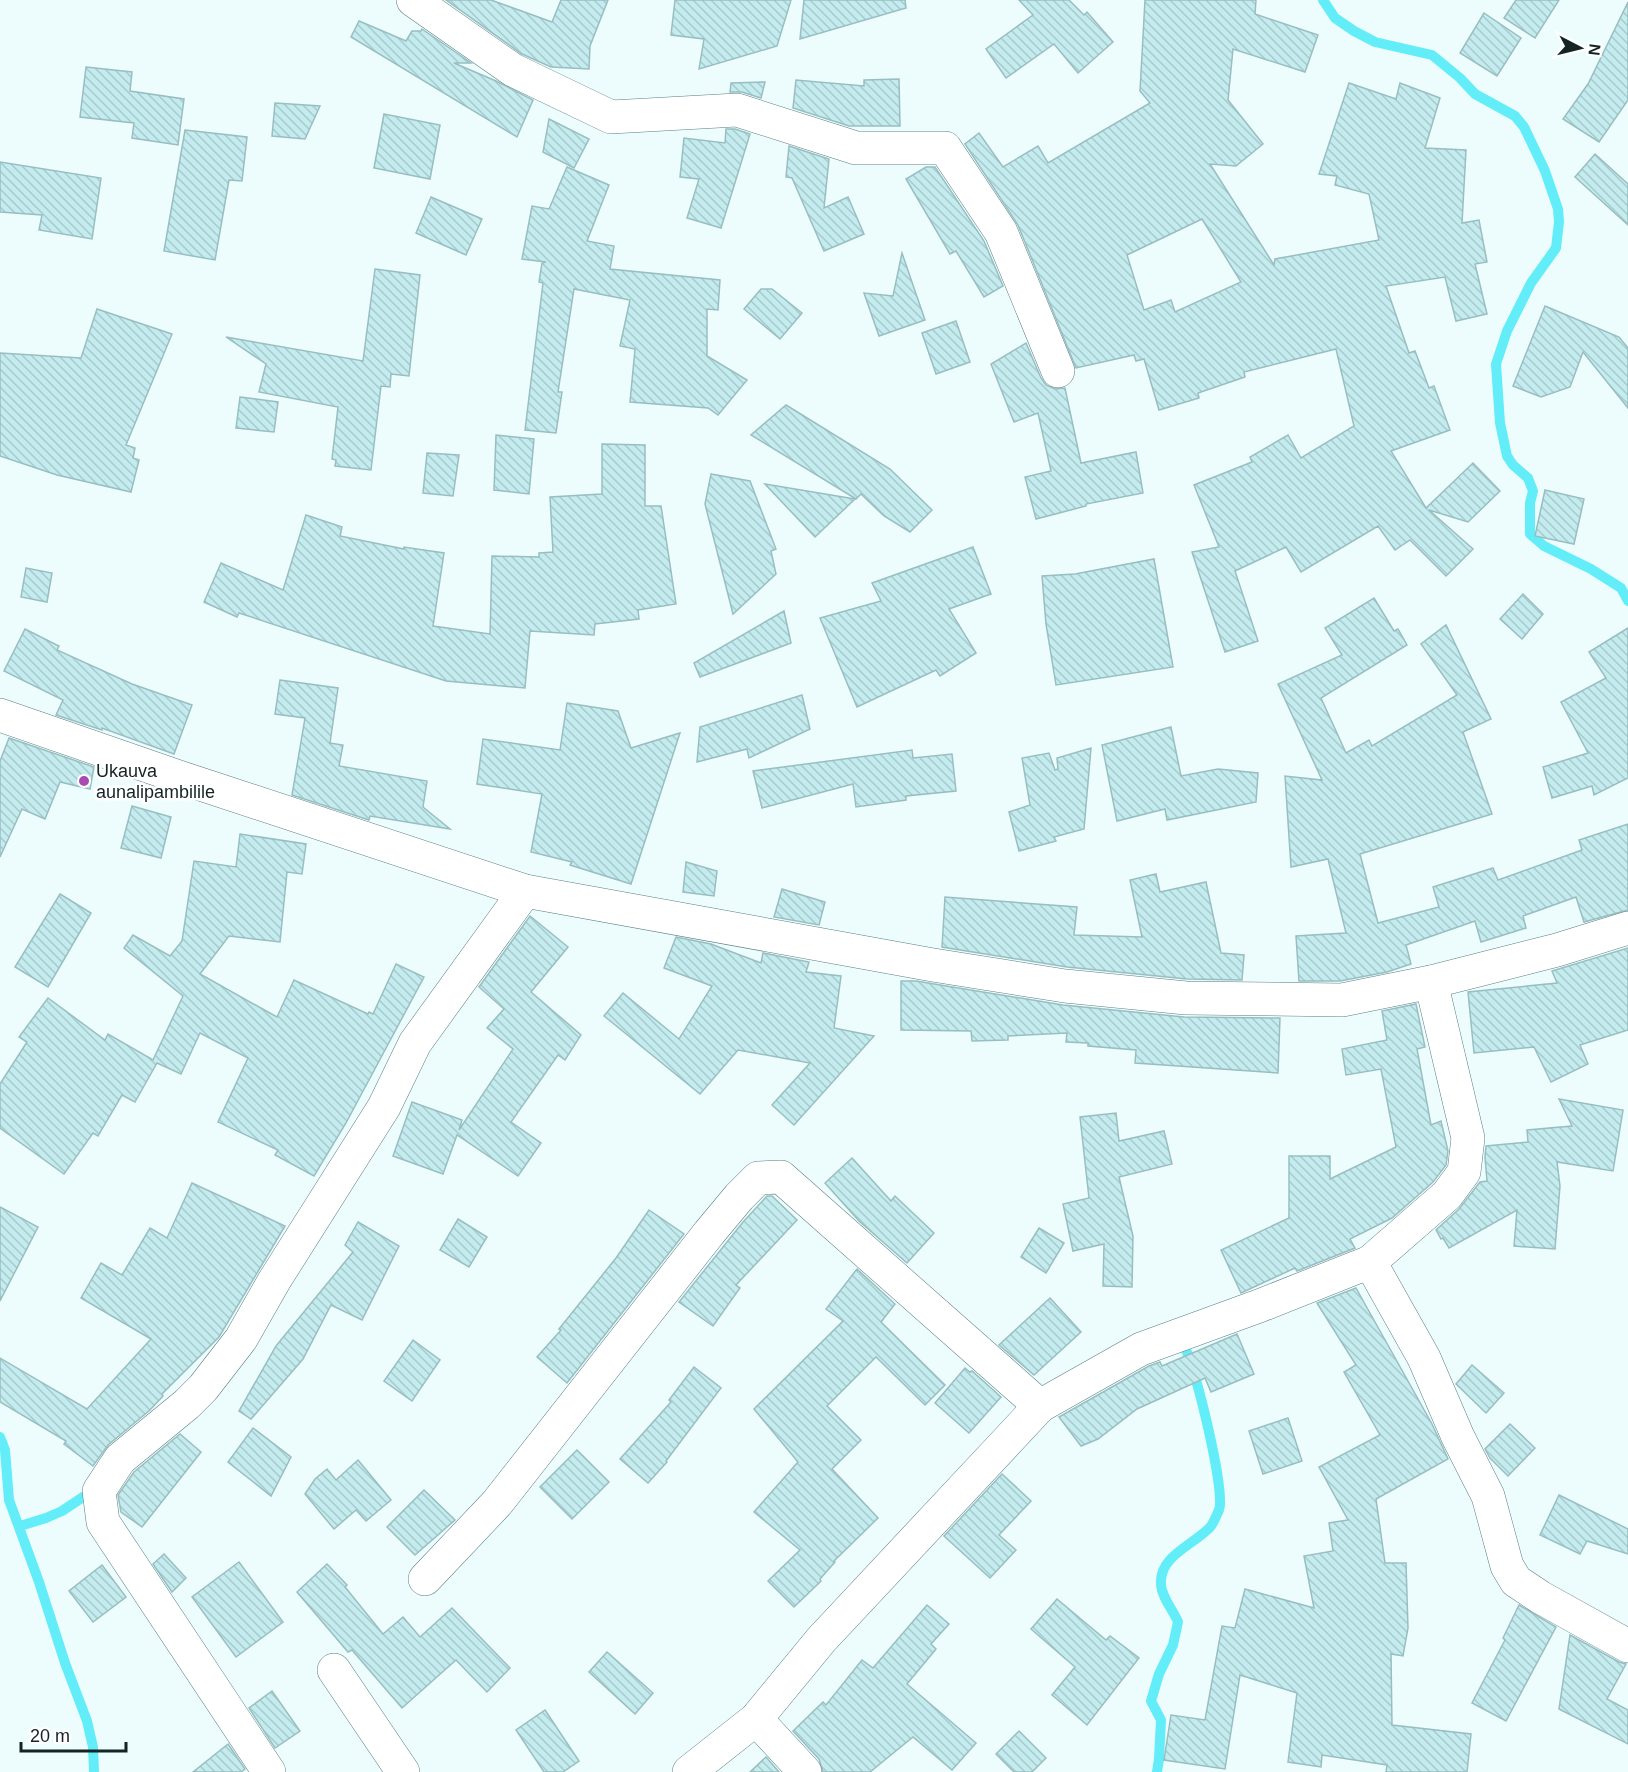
<svg xmlns="http://www.w3.org/2000/svg" width="1628" height="1772" font-family="Arial,sans-serif">
	<style>
		.lines { fill: none; stroke-linecap: round; stroke-linejoin: round }
		.stream { stroke: #62edf9; stroke-width: 10 }
		.building { fill: url(#building-back-hatch); stroke: #98bec1; stroke-width: 1.5; fill-rule: evenodd }
		.minor-casing { stroke: #5b7f83; stroke-width: 34 }
		.minor { stroke: #fff; stroke-width: 33 }
		.poi-dot { fill: #a949b2; stroke: #fff; stroke-width: 2 }
		.labels { text-anchor: middle; stroke-width: 5; stroke-linejoin: round; paint-order: stroke }
		.poi-label { font-size: 18px; fill: #142324; stroke: #fff; text-anchor: start }
	</style>
	<defs>
		<pattern id="building-back-hatch" width="6" height="6" patternUnits="userSpaceOnUse" patternTransform="scale(1.5)"><rect width="6" height="6" fill="#c4ecef"/><path d="M-1 5l2 2M0 0l6 6M5-1l2 2" fill="none" stroke="#a8cacd"/></pattern>
	</defs>
	<rect width="100%" height="100%" fill="#edfdfe"/>
	<g class="lines">
		<g class="stream">
			<path d="M1323,0L1335,18L1354,31L1375,42L1432,55L1460,78L1475,94L1515,116L1524,127L1545,171L1558,209L1559,222L1556,248L1531,283L1507,331L1496,364L1500,423L1507,456L1513,465L1528,478L1533,491L1530,503V534L1544,546L1591,569L1621,588L1628,601"/>
			<path d="M0,1437L5,1450L9,1500L39,1582L65,1663L87,1721L93,1747L94,1772"/>
			<path d="M20,1526L46,1518L62,1511L95,1489"/>
			<path d="M1157,1772L1159,1759L1161,1720L1151,1701L1159,1674L1173,1645L1178,1622C1173,1610 1161,1596 1161,1584C1159,1555 1196,1544 1211,1526C1214,1522 1217,1514 1219,1510C1226,1492 1195,1366 1185,1348"/>
		</g>
	</g>
	<g class="building">
		<path d="M446,0H491L552,22L561,0H608L590,46L589,69L551,67L522,54Z"/>
		<path d="M675,0H791L777,46L699,69L704,39L671,35Z"/>
		<path d="M804,0H905L906,8L800,39Z"/>
		<path d="M1019,0H1069L1084,15L1087,12L1113,42L1078,73L1054,44L1006,78L986,49L1033,15Z"/>
		<path d="M1145,0H1256L1255,14L1318,35L1305,72L1233,49L1228,100L1263,144L1236,166L1210,164L1274,265L1275,259L1379,240L1369,194L1335,185L1337,176L1319,174L1349,83L1396,99L1400,83L1440,98L1425,148L1466,150L1462,223L1479,220L1487,262L1475,264L1487,314L1456,321L1445,277L1386,286L1409,353L1415,351L1429,388L1434,386L1450,430L1391,451L1426,508L1473,463L1500,491L1468,522L1429,510L1473,549L1446,576L1410,540L1395,550L1378,526L1301,572L1286,547L1235,571L1258,641L1225,652L1192,552L1219,547L1194,485L1252,462L1250,457L1288,435L1301,458L1354,426L1336,349L1244,372L1245,377L1198,393L1199,398L1159,410L1144,359L1136,361L1134,355L1076,368L1018,225L965,144L979,133L1003,167L1038,146L1048,163L1150,103L1140,91ZM1202,219L1241,282L1175,312L1171,300L1144,310L1127,255Z"/>
		<path d="M1516,0H1559L1535,38L1504,18Z"/>
		<path d="M1628,2V100L1599,142L1563,119L1588,84Z"/>
		<path d="M1484,13L1521,38L1497,76L1460,53Z"/>
		<path d="M359,21L406,41L412,31H421L422,29L471,63H454L496,81L533,100L517,137L351,37Z"/>
		<path d="M86,67L132,72L130,91L184,99L178,145L132,138L134,123L80,117Z"/>
		<path d="M899,79L900,126H849L793,108L796,80L864,86V80Z"/>
		<path d="M765,82L761,98L742,92H730L731,83Z"/>
		<path d="M275,103L320,106L305,139L272,136Z"/>
		<path d="M384,114L440,125L430,179L374,168Z"/>
		<path d="M549,119L589,139L574,168L543,152Z"/>
		<path d="M726,129H735L750,134L721,228L687,218L699,179L680,177L684,138L725,143Z"/>
		<path d="M185,130L247,137L242,181L229,180L215,260L164,251Z"/>
		<path d="M789,146L829,159L824,208L848,197L864,234L824,251L792,178L786,177Z"/>
		<path d="M1595,154L1628,184V225L1575,177Z"/>
		<path d="M0,162L101,178L92,239L39,230L42,215L0,212Z"/>
		<path d="M567,167L609,185L587,241L614,246L610,269L720,280L718,310L707,309V356L747,380L718,415L708,408L630,402L635,349L620,346L630,300L574,289L558,392H562L556,433L525,430L543,283L539,282L542,263L546,262L522,259L532,206L549,209Z"/>
		<path d="M926,167H935L984,241L1003,286L984,297L956,251L950,254L906,179Z"/>
		<path d="M431,197L482,219L466,255L416,233Z"/>
		<path d="M902,253L925,320L879,336L864,293L893,296Z"/>
		<path d="M375,269L420,275L409,376L391,374L390,387L381,386L371,470L335,466L336,460L332,459L338,407L259,392L266,364L226,337L363,361Z"/>
		<path d="M761,289H772L802,313L780,339L744,309Z"/>
		<path d="M1545,306L1619,337L1628,348V408L1583,352L1570,387L1541,397L1513,386Z"/>
		<path d="M97,309L172,334L126,445L135,448L133,458L139,460L131,492L57,475L0,456V353L81,358Z"/>
		<path d="M956,321L970,362L936,374L922,333Z"/>
		<path d="M1026,343L1041,378L1046,385L1055,389L1065,388L1081,463L1136,452L1143,493L1086,504V506L1036,519L1025,477L1051,471L1038,413L1014,422L991,364Z"/>
		<path d="M240,397L278,402L274,432L236,428Z"/>
		<path d="M786,405L890,469L932,510L910,532L884,516L861,494L856,499L751,435Z"/>
		<path d="M496,435L534,439L529,494L494,490Z"/>
		<path d="M602,444L645,445V506H661L676,604L638,610L639,619L595,624L594,635L530,631L525,688L446,681L239,613L237,617L204,602L221,563L283,590L306,515L342,527L340,536L404,549V547L444,553L433,626L490,634L492,556L539,557V553L553,552L550,497L602,494Z"/>
		<path d="M427,453L459,455L453,496L423,493Z"/>
		<path d="M711,474L750,481L776,549L771,551L776,574L733,614L705,504Z"/>
		<path d="M765,484L855,499L815,537Z"/>
		<path d="M1545,490L1584,499L1574,544L1535,536Z"/>
		<path d="M973,547L991,594L949,609L976,653L940,676L936,670L857,707L820,618L881,601L872,583Z"/>
		<path d="M1154,559L1173,667L1056,685L1046,624L1042,576L1075,574Z"/>
		<path d="M26,568L52,573L47,602L21,597Z"/>
		<path d="M1523,594L1543,614L1522,639L1500,619Z"/>
		<path d="M1374,598L1394,631L1398,629L1407,645L1321,698L1346,753L1369,740L1372,746L1457,695L1421,644L1446,625L1491,719L1463,732L1492,814L1360,854L1378,923L1439,907L1433,887L1493,868L1498,880L1582,850L1579,840L1628,824V910L1584,922L1576,897L1523,916L1526,928L1481,942L1475,921L1406,945L1411,964L1387,972L1340,981H1299L1296,936L1346,933L1328,859L1291,867L1285,776L1322,780L1278,684L1342,655L1325,628Z"/>
		<path d="M784,611L791,643L700,677L694,663Z"/>
		<path d="M1628,628V778L1594,795L1592,786L1552,798L1543,767L1588,753L1561,702L1606,678L1589,652Z"/>
		<path d="M25,629L59,646L57,650L132,684L192,705L174,754L102,728V730L56,715L63,700L4,671Z"/>
		<path d="M280,680L338,688L330,743L343,745L339,766L427,781L423,807L450,829L370,816L369,820L292,795L305,718L275,714Z"/>
		<path d="M802,695L810,729L749,758L747,749L697,762L700,727Z"/>
		<path d="M567,703L618,711L631,748L680,733L631,884L570,865L572,862L531,852L542,794L477,784L483,739L560,750Z"/>
		<path d="M1171,727L1181,776L1218,769L1258,773L1256,802L1167,820L1165,809L1117,821L1102,745Z"/>
		<path d="M9,738L94,767L90,789L60,782L45,819L22,809L0,857V761Z"/>
		<path d="M1091,748L1084,829L1054,837L1056,841L1019,851L1009,812L1030,805L1022,758L1049,753L1055,770L1058,769L1057,758Z"/>
		<path d="M912,750L913,758L952,754L956,791L906,796V800L856,807L853,784L762,808L753,771Z"/>
		<path d="M132,806L171,817L161,858L121,848Z"/>
		<path d="M240,834L306,844L302,874L287,872L280,942L229,936L200,974L277,1017L294,980L368,1014L369,1012L373,1014L396,964L424,977L346,1123L314,1176L275,1155L278,1150L218,1122L248,1058L200,1033L181,1074L157,1063L135,1102L122,1095L98,1136L93,1133L64,1174L0,1128V1084L27,1042L19,1037L48,998L105,1040L108,1034L153,1060L183,996L124,948L133,935L170,956L182,941L194,861L236,867Z"/>
		<path d="M686,862L717,871L714,896L683,892Z"/>
		<path d="M1156,874L1160,892L1206,882L1221,953L1244,955L1242,980L1187,979L1067,967L942,947L945,897L1077,907L1074,935L1142,937L1130,880Z"/>
		<path d="M782,889L825,902L819,925L774,917Z"/>
		<path d="M60,894L91,913L48,987L15,967Z"/>
		<path d="M530,916L568,947L531,992L581,1035L565,1060L558,1055L511,1122L541,1143L518,1176L457,1135L443,1174L393,1156L412,1102L462,1120L459,1130L513,1049L487,1028L504,1009L479,987Z"/>
		<path d="M676,937L711,944L761,963L763,953L809,962L806,972L841,976L834,1028L874,1036L794,1125L772,1105L810,1063L738,1050L700,1094L604,1016L623,993L679,1039L712,986L664,968Z"/>
		<path d="M1628,948V1030L1580,1045L1588,1064L1551,1082L1534,1047L1474,1053L1468,992L1557,983L1552,971Z"/>
		<path d="M901,981H916L1063,1005L1184,1017L1280,1018L1278,1073L1135,1063L1136,1050L1088,1046V1043L1066,1042L1067,1033L1008,1036V1040L972,1041L971,1031L901,1030Z"/>
		<path d="M1416,1004L1425,1047L1417,1049L1431,1125L1441,1121L1448,1151L1446,1165L1433,1182L1392,1218L1350,1239L1355,1248L1297,1271L1295,1268L1241,1293L1221,1250L1289,1218V1156H1330V1179L1396,1147L1381,1069L1346,1075L1342,1049L1387,1040L1382,1011Z"/>
		<path d="M1559,1099L1623,1110L1613,1171L1557,1162L1560,1186L1555,1249L1514,1246L1517,1210L1449,1248L1443,1238L1441,1239L1436,1230L1459,1209L1480,1182L1487,1181L1485,1157L1486,1146L1528,1142L1527,1130L1572,1126Z"/>
		<path d="M1116,1113L1119,1141L1164,1131L1172,1164L1119,1177L1133,1236L1132,1287L1103,1286L1104,1244L1073,1251L1063,1204L1089,1198L1080,1117Z"/>
		<path d="M852,1158L891,1201L895,1196L934,1233L907,1263L859,1221L825,1183Z"/>
		<path d="M192,1183L285,1226L219,1337L162,1394L163,1396L150,1410L108,1445L93,1466L64,1444L66,1441L0,1402V1358L87,1409L151,1339L81,1298L101,1263L122,1275L150,1228L167,1238Z"/>
		<path d="M767,1196H772L797,1220L736,1285L740,1288L713,1326L679,1302L743,1222Z"/>
		<path d="M0,1207L38,1227L0,1301Z"/>
		<path d="M649,1210L684,1234L567,1383L537,1357L561,1330L559,1329L616,1258Z"/>
		<path d="M458,1219L487,1237L469,1267L440,1250Z"/>
		<path d="M358,1222L399,1246L362,1320L331,1305L303,1359L251,1419L239,1411L276,1346L353,1252L345,1245Z"/>
		<path d="M1039,1228L1064,1243L1046,1273L1021,1257Z"/>
		<path d="M857,1269L895,1304L881,1322L945,1385L925,1405L876,1357L827,1406L861,1440L832,1469L878,1518L834,1561L835,1562L820,1579L821,1581L794,1607L768,1581L800,1550L754,1512L798,1462L754,1409L843,1321L826,1309Z"/>
		<path d="M1356,1288L1432,1424L1448,1459L1376,1499L1385,1563H1406L1408,1628L1403,1656L1391,1654L1392,1725L1471,1734L1467,1772H1386L1387,1765L1322,1755L1321,1767L1288,1762L1297,1693L1240,1675L1225,1769L1164,1760L1171,1715L1205,1720L1222,1626L1235,1628L1245,1589L1314,1608L1304,1556L1333,1551L1329,1523L1348,1520L1319,1467L1380,1435L1344,1372L1356,1365L1317,1303Z"/>
		<path d="M1050,1298L1081,1332L1034,1375L999,1345Z"/>
		<path d="M1237,1334L1254,1374L1211,1392L1205,1378L1137,1409L1098,1439L1081,1446L1059,1417L1149,1366L1160,1362L1162,1366Z"/>
		<path d="M413,1340L440,1360L412,1401L384,1381Z"/>
		<path d="M1472,1365L1504,1393L1486,1413L1456,1384Z"/>
		<path d="M694,1367L721,1388L666,1461L667,1462L648,1483L620,1459L671,1402L669,1400Z"/>
		<path d="M965,1368L970,1372L972,1371L1001,1397L969,1433L935,1403Z"/>
		<path d="M1288,1418L1302,1461L1263,1474L1249,1431Z"/>
		<path d="M1510,1424L1535,1448L1508,1476L1490,1458L1485,1449Z"/>
		<path d="M253,1428L291,1457L271,1496L228,1462Z"/>
		<path d="M180,1434L201,1452L142,1527L121,1512L118,1495L134,1472Z"/>
		<path d="M577,1450L609,1482L572,1519L540,1487Z"/>
		<path d="M358,1460L391,1500L366,1521L356,1510L334,1529L305,1494L315,1479L327,1469L336,1480Z"/>
		<path d="M1002,1474L1031,1501L999,1535L1016,1550L990,1578L944,1536Z"/>
		<path d="M424,1490L455,1520L415,1555L387,1527Z"/>
		<path d="M1559,1495L1628,1529V1554L1587,1541L1580,1554L1540,1535Z"/>
		<path d="M164,1554L186,1578L172,1592L153,1564Z"/>
		<path d="M239,1562L283,1622L236,1657L192,1597Z"/>
		<path d="M327,1564L347,1585L345,1587L383,1634L403,1617L420,1637L452,1608L510,1668L487,1692L456,1660L402,1708L352,1650L348,1652L297,1592Z"/>
		<path d="M102,1565L126,1597L93,1622L69,1591Z"/>
		<path d="M1057,1599L1106,1640L1110,1636L1139,1658L1087,1725L1052,1695L1075,1667L1031,1629Z"/>
		<path d="M927,1605L949,1624L931,1644L936,1649L907,1684L976,1743L952,1770L913,1737L870,1772H823L819,1759L793,1731L823,1702L826,1705L862,1660L873,1668Z"/>
		<path d="M1519,1605L1556,1627L1506,1721L1472,1703L1505,1640L1503,1638Z"/>
		<path d="M1570,1635L1619,1662L1626,1664L1607,1699L1628,1710V1744L1559,1709Z"/>
		<path d="M607,1652L653,1693L635,1714L589,1672Z"/>
		<path d="M272,1691L300,1731L275,1748L249,1708Z"/>
		<path d="M545,1710L579,1761L563,1772H544L516,1730Z"/>
		<path d="M1019,1731L1046,1758L1032,1772H1014L996,1754Z"/>
		<path d="M228,1744L245,1769L241,1772H193Z"/>
		<path d="M766,1757L779,1772H750Z"/>
	</g>
	<g class="lines">
		<defs>
			<g id="minor">
				<path d="M413,0L513,70L611,117L737,110L856,148H945L1001,232L1058,371"/>
				<path d="M0,715L182,778L525,891L933,965L1065,986L1186,998L1342,1000L1431,982L1557,950L1628,928"/>
				<path d="M1370,1262L1424,1358L1458,1437L1488,1496L1507,1566L1516,1581L1540,1597L1628,1646"/>
				<path d="M425,1579L497,1503L709,1233L739,1197L758,1178L781,1177L1040,1406"/>
				<path d="M334,1670L403,1772"/>
				<path d="M756,1719L805,1772"/>
				<path d="M269,1772L103,1522L99,1491L120,1459L187,1404L203,1388L241,1339L274,1281L384,1107L415,1043L525,891"/>
				<path d="M689,1772L756,1719L821,1640L1040,1406L1141,1349L1259,1306L1370,1262L1447,1195L1464,1172L1468,1138L1431,982"/>
			</g>
		</defs>
		<use href="#minor" class="minor-casing"/>
		<use href="#minor" class="minor"/>
	</g>
	<circle class="poi-dot" cx="84" cy="781" r="6"/>
	<g class="labels">
		<g class="poi-label">
			<text x="96" y="777">Ukauva<tspan x="96" dy="21">aunalipambilile</tspan></text>
		</g>
	</g>
	<g transform="translate(1580 48) rotate(97)" stroke="#ffffff" stroke-width="4.5" paint-order="stroke">
	<path d="M0-4.5L10 22L0 15L-10 22Z" fill="#142324"/>
	<text y="-9" font-size="16" font-weight="bold" text-anchor="middle" fill="#142324">N</text>
	</g>
	<path d="M21 1742v9h105v-9" fill="none" stroke="#142324" stroke-width="3"/>
	<text x="30" y="1742" font-size="18" fill="#142324" stroke="#ffffff" stroke-width="4.5" paint-order="stroke">20 m</text>
</svg>
